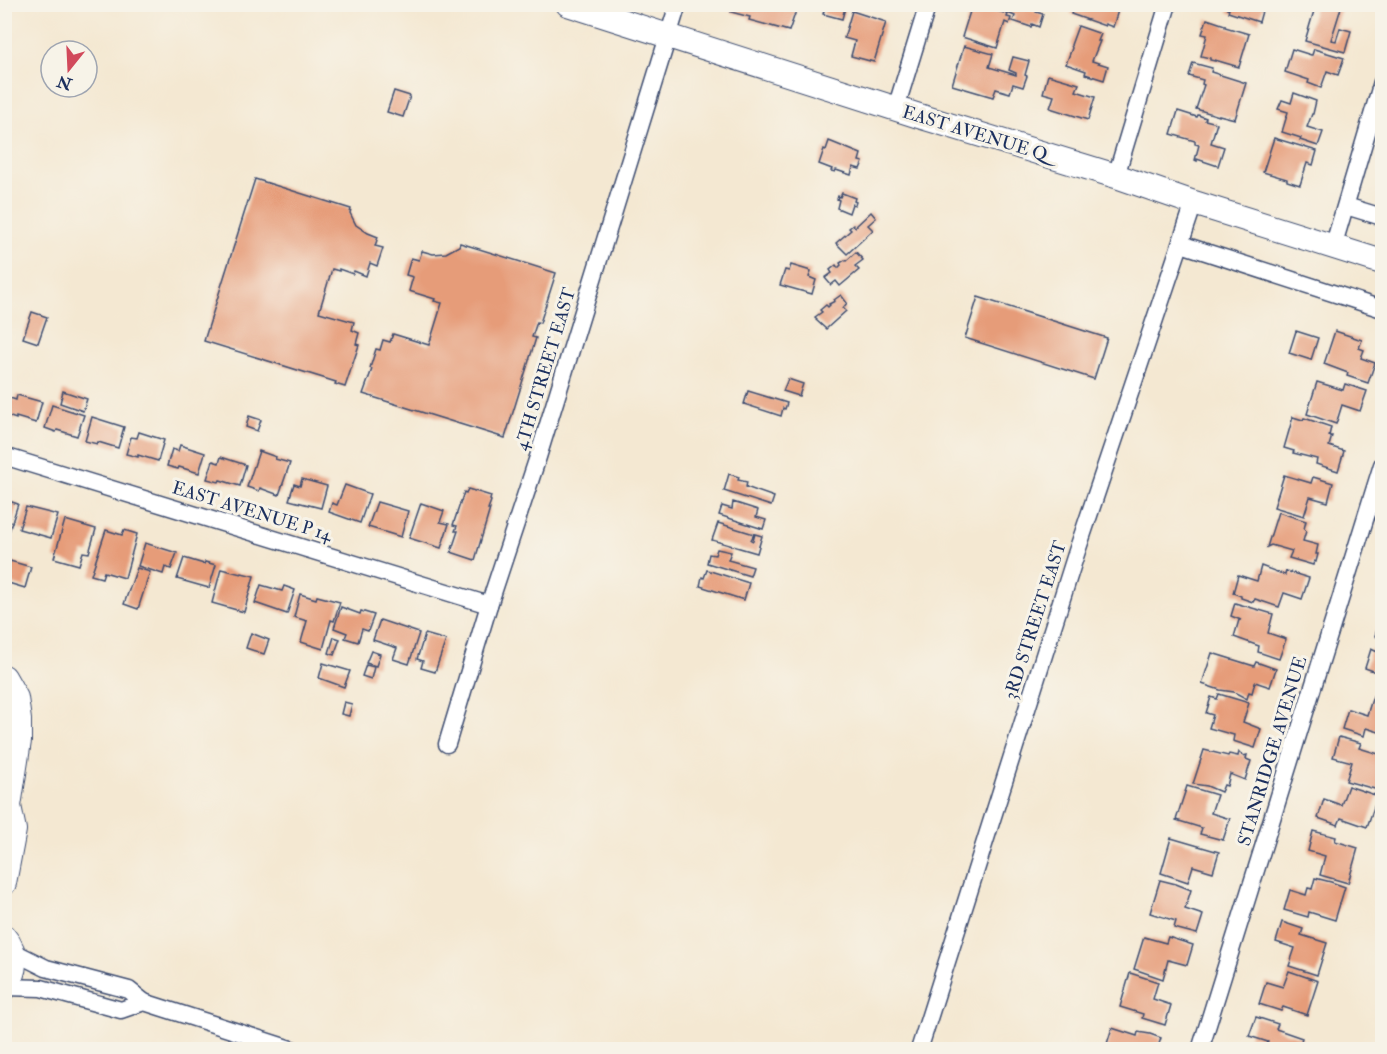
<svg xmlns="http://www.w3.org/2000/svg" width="1387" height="1054" font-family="'IM FELL Double Pica',serif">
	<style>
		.building { fill: #e69c79 }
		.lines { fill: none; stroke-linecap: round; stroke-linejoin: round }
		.street-casing { stroke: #3c4b6f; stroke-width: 19 }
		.secondary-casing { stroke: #3c4b6f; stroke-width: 26 }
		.street { stroke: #fff; stroke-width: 16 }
		.secondary { stroke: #fff; stroke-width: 24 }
		.labels { text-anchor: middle; stroke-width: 6; stroke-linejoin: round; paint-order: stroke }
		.street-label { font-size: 18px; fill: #1b2f5e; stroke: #f7f3e8 }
	</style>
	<rect width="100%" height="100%" fill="#f7f3e8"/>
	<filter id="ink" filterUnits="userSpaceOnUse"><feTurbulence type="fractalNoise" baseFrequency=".0167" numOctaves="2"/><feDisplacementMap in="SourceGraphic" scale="12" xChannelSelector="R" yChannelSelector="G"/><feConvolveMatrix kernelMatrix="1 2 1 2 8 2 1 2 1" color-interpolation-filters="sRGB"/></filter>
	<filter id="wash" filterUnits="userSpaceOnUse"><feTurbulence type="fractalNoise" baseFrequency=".008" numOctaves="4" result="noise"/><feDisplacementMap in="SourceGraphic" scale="24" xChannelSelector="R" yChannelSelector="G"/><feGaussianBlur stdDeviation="1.35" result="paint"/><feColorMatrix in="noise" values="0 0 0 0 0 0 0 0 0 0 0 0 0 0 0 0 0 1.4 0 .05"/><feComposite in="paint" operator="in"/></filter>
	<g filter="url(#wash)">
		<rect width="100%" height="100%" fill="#f4e8d2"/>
		<g id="blocks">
			<g class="building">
				<path d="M733,4H785L797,8L789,31L749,20L750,17L731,12Z"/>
				<path d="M826,4H846L842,19L823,14Z"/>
				<path d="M1002,4H1014L1018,6V5L1036,10V12L1043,14L1039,27L1032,24L1031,27L1013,21L1015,16L1000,10Z"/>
				<path d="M1074,4H1126L1125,9L1119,7L1113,27L1105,24V26L1071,14Z"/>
				<path d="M1230,4H1264L1259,22L1228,12L1229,9H1227L1229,5Z"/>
				<path d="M1316,4H1333V6L1341,8L1331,40L1336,41L1340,28L1351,31L1345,52L1305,41Z"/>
				<path d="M972,5H995L993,10L1008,14L1007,17L1011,18L1009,24L1005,22L997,48L962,37Z"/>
				<path d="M852,11L886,22L874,62L851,56L855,41L844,38Z"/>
				<path d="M1207,19L1225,25V27L1249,34L1239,67L1215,60V61L1210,60V58L1201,56L1207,35L1202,34Z"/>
				<path d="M1078,26L1101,34L1098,41H1100L1092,61L1108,66L1104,80L1085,74L1086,71L1066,64L1072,48L1071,45Z"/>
				<path d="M964,46L993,54L989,67L1016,75V73L1009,70L1013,57L1029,61L1025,75L1027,76L1023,87L1013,84L1010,93L996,89L993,97L952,85Z"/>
				<path d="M1292,49L1311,55H1312L1314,49L1344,58L1338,75L1327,71L1321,88L1308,83L1309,80L1285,72Z"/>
				<path d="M1193,63L1212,68L1211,72L1246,83L1235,119L1219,115V116L1196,109L1204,85L1202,84L1203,80L1189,76Z"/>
				<path d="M1048,75L1079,84L1076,91L1095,97L1088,120L1050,108L1054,96L1043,93Z"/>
				<path d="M394,91L410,96L403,117L387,112Z"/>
				<path d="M1294,93L1316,101L1313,114H1312L1307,127L1323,132L1318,146L1300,140L1301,138L1282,132L1288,112L1278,109L1282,100L1291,103Z"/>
				<path d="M1178,111L1197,117L1198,115L1206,118L1205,120L1217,123L1211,143L1224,147L1218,166L1197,159V161L1195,160L1199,145L1195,144V141L1171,134Z"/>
				<path d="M1274,138L1317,151L1313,165L1307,163L1300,185L1287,181V179L1263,172Z"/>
				<path d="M829,141L861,154L859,161L863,162L860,169L853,167L851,175L836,170L835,172L831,171L832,169L819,164L824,149L826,150Z"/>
				<path d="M255,179L351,209L350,213L356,225L368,233L378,237L375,246L383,248L377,266L370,263L366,276L354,271L353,274L339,269V271L332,269L319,312L354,322L352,330L359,333L356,344L359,345L345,387L335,384L336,382L204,341Z"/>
				<path d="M842,193L855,198L854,201L856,202L855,205L852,204L849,213L837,208L839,200L837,199L838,196L840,197Z"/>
				<path d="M871,212L876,218L868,225L873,230L847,254L836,243L851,230L849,228L853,225L855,227Z"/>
				<path d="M460,243L556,273L540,323L537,322L532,337L536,338L505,438L363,394L372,369L370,368L376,349L380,350L383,340L390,342L393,334L429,345L442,303L434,301L435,299L409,291L413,277L406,275L411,258L419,260L422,251L433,254L446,253L459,246Z"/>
				<path d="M856,252L863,260L855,266L859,270L840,286L836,281L831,285L825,278L832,273L830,270L836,265L838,268L841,265L840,263L845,260L846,261Z"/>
				<path d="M791,265L811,271L809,277L816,280L812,294L780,285L785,270L789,271Z"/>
				<path d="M841,295L847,303L843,308L846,311L826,329L816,320L817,319L815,317L822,312L820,310L826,305L828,307L830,305L829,304L835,301L834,300Z"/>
				<path d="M978,297L1107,338L1094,379L965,338Z"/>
				<path d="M32,312L47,317L38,343L23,338Z"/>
				<path d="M1296,331L1318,338L1311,360L1289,353Z"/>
				<path d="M1335,331L1362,340L1359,348L1364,350L1361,358L1375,363L1368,383L1347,376L1348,373L1324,364Z"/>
				<path d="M788,379L803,384L799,396L783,391Z"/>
				<path d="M1317,382L1343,390L1345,384L1367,391L1360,411L1342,405L1336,424L1307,414Z"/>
				<path d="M63,391L87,399L83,411L60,403Z"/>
				<path d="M748,391L787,403L785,409L783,408L781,416L744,404Z"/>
				<path d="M17,395L42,402L36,423L16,417V419L5,415L10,398L16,400Z"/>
				<path d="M52,405L84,415L77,436L57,430L56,432L45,428Z"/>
				<path d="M249,416L261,420L257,431L246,427Z"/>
				<path d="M92,417L124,427L118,448L98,442L97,444L85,441Z"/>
				<path d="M1293,417L1303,420L1304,418L1331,427L1329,436H1332L1329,446L1344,451L1338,471L1316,464L1317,459L1293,453L1294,451L1284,448Z"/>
				<path d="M139,432L164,440L158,461L138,455V457L126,454L131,437L137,438Z"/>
				<path d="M180,445L205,453L199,473L179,467L178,469L167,466L172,449L178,451Z"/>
				<path d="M259,451L276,457L275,459L290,463L279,495L260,488L259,491L247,487Z"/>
				<path d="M221,457L246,465L240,486L220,480L219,482L207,479L213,461L219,463Z"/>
				<path d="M729,474L739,477L738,480L747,482L746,487L774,497L771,506L724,491Z"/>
				<path d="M1284,475L1311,483L1313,477L1333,483L1328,502L1310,497L1304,516L1274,507Z"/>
				<path d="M302,479L327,486L321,508L289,500L294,484L300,486Z"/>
				<path d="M345,485L370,494L360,523L329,512L332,503L337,505Z"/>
				<path d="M468,489L491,496L490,500L491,501L488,509H490L475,560L451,552L458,531H455L457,526L453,525L464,492L466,493Z"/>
				<path d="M6,500L18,504L5,544V501Z"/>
				<path d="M377,502L408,511L401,537L368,527Z"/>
				<path d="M733,502L758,510L756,517L766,520L763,529L719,515L722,506L732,509Z"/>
				<path d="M421,503L444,511L440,522L449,524L441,548L409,538Z"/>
				<path d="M26,507L58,515L51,538L19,529Z"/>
				<path d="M1278,512L1306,521L1304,529L1306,531L1303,541L1318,545L1316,554H1318L1316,562L1314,561L1313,565L1289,558L1292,551L1271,545L1267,547Z"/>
				<path d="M65,520L96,529L89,553L83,552L79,565L54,558Z"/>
				<path d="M718,523L754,534L751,540L753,541L755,534L762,536L757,553L712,540Z"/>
				<path d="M106,530L122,535L124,530L137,534L125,578L104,572L102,578L91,575Z"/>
				<path d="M145,543L177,553L171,569L165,567L163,574L138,566Z"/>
				<path d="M717,549L731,552L728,560L753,567L750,576L707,563L709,554L715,555Z"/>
				<path d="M184,558L204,564L205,562L216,565L209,588L177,579Z"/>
				<path d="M10,561L31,567L25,588L5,582Z"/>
				<path d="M1261,566L1285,575L1286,571L1309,578L1302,599L1284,593L1279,607L1255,599L1253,602L1241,598V596L1233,593L1238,575L1257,581Z"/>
				<path d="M137,568L150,572L138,609L124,604Z"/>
				<path d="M221,569L241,574L242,573L254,576L244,612L212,603Z"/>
				<path d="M707,570L749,583L744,600L700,586L702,577L704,578Z"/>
				<path d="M261,585L282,591L284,586L295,590L287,614L255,603Z"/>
				<path d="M300,594L316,599L317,596L340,602L334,621L331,620L323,649L301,642L307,621L294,617Z"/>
				<path d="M1235,603L1273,614L1268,633L1286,639L1279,659L1258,652L1259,646L1234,637L1239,620H1241L1231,616Z"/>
				<path d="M341,607L360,614L361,611L374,615L368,631L362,629L358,642L345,638L347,633L334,628Z"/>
				<path d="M1381,617L1382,618V640L1375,636Z"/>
				<path d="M380,620L419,633L409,664L393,659L397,648L373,640Z"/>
				<path d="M251,633L269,640L264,654L246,648Z"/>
				<path d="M425,634L446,640L435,672L421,668L423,661L417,659Z"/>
				<path d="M334,637L340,639L334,655L329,653Z"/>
				<path d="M1371,649L1382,654V694L1376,693L1382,674L1365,668Z"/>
				<path d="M371,651L380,654L376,666L366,663Z"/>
				<path d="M1212,653L1254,666L1256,662L1276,669L1270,687L1255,682L1252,693L1249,692L1247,699L1234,692L1220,690L1202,684Z"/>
				<path d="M323,663L350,671L344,687L319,678Z"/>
				<path d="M366,665L374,667L371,679L362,676Z"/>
				<path d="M1219,694L1249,703L1243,722L1261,729L1255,748L1233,741L1234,735L1209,728L1213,715L1206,713L1211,697L1217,699Z"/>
				<path d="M1373,696L1382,700V733L1366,728L1364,736L1342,729L1348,709L1367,715Z"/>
				<path d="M344,702L352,704L349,716L341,714Z"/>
				<path d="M1339,737L1361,743L1359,748L1382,755V791L1346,781L1352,762L1333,757Z"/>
				<path d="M1204,750L1228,756L1229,754L1238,756L1239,752L1243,756L1247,755L1246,759L1251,761L1245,780L1230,774L1227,786L1224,785L1221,792L1207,786L1193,784Z"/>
				<path d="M1187,786L1217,795L1211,813L1230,819L1223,840L1200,834L1202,828L1176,820Z"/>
				<path d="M1348,786L1378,796L1367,827L1341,818L1338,825L1318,818L1324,799L1341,805Z"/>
				<path d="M1313,831L1336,837L1335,841L1358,848L1348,883L1320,875L1325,856L1308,851Z"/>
				<path d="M1171,838L1219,852L1213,872L1193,866L1188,882L1161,873Z"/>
				<path d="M1315,878L1331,882L1345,887L1335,920L1309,912L1308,917L1284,910L1290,890L1306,895L1308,888L1312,889Z"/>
				<path d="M1160,880L1176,884L1191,890L1185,909L1203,915L1197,934L1174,928L1176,921L1150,913Z"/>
				<path d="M1282,922L1303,929L1301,935L1327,943L1317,975L1289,966L1295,948L1276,942Z"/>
				<path d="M1144,937L1166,943L1168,937L1193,945L1187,965L1168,960L1163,979L1134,969Z"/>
				<path d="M1289,971L1318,981L1307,1015L1283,1007L1281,1011L1259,1004L1266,982L1283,987Z"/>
				<path d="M1130,973L1158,982L1153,999L1171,1005L1165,1025L1142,1018L1143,1014L1120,1007Z"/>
				<path d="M1256,1017L1278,1024L1276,1029L1302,1038L1298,1050H1265L1268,1042L1249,1036Z"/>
				<path d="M1112,1028L1137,1036L1138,1032L1150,1034L1161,1038L1157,1050H1105Z"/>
			</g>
		</g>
	</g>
	<g filter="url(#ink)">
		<use href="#blocks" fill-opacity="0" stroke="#3c4b6f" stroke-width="1.5"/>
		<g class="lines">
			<defs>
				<g id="street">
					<path d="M896,108L928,4"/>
					<path d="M1116,176L1168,4"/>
					<path d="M1346,206L1382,217"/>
					<path d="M1181,244L1382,309"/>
					<path d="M1333,247L1382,82"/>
					<path d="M4,456L489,605"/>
					<path d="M447,744L489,605L538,457L678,4"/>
					<path d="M14,952L46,968L129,990L144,1002L294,1050"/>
					<path d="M5,987L41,988L121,1010L144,1002"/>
					<path d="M919,1050L1076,554L1194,203"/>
					<path d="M1200,1050L1382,465"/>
				</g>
				<g id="secondary">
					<path d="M568,4L919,116L1116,176L1194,203L1382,262"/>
					<path d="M4,677L16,698L19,720V741L9,806L14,830L4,883"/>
					<path d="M4,937C18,953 17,972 4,988"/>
				</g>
			</defs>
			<use href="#street" class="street-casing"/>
			<use href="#secondary" class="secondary-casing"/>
			<use href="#street" class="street"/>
			<use href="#secondary" class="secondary"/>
		</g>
	</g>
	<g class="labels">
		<g class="street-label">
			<text transform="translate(975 133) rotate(17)" y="6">EAST AVENUE Q</text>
			<text transform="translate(545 369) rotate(-73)" y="6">4TH STREET EAST</text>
			<text transform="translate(252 511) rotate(17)" y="6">EAST AVENUE P 14</text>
			<text transform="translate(1035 620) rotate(-72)" y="6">3RD STREET EAST</text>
			<text transform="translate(1272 751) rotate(-73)" y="6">STANRIDGE AVENUE</text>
		</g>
	</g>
	<rect width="1387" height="1054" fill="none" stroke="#f7f3e8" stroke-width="24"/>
	<g transform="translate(69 69) rotate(198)"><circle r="28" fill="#f7f3e8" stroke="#9fa5b1" stroke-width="1.5"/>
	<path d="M0-4.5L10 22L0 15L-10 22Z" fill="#d1495b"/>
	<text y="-9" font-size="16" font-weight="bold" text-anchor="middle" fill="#1b2f5e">N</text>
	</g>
</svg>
